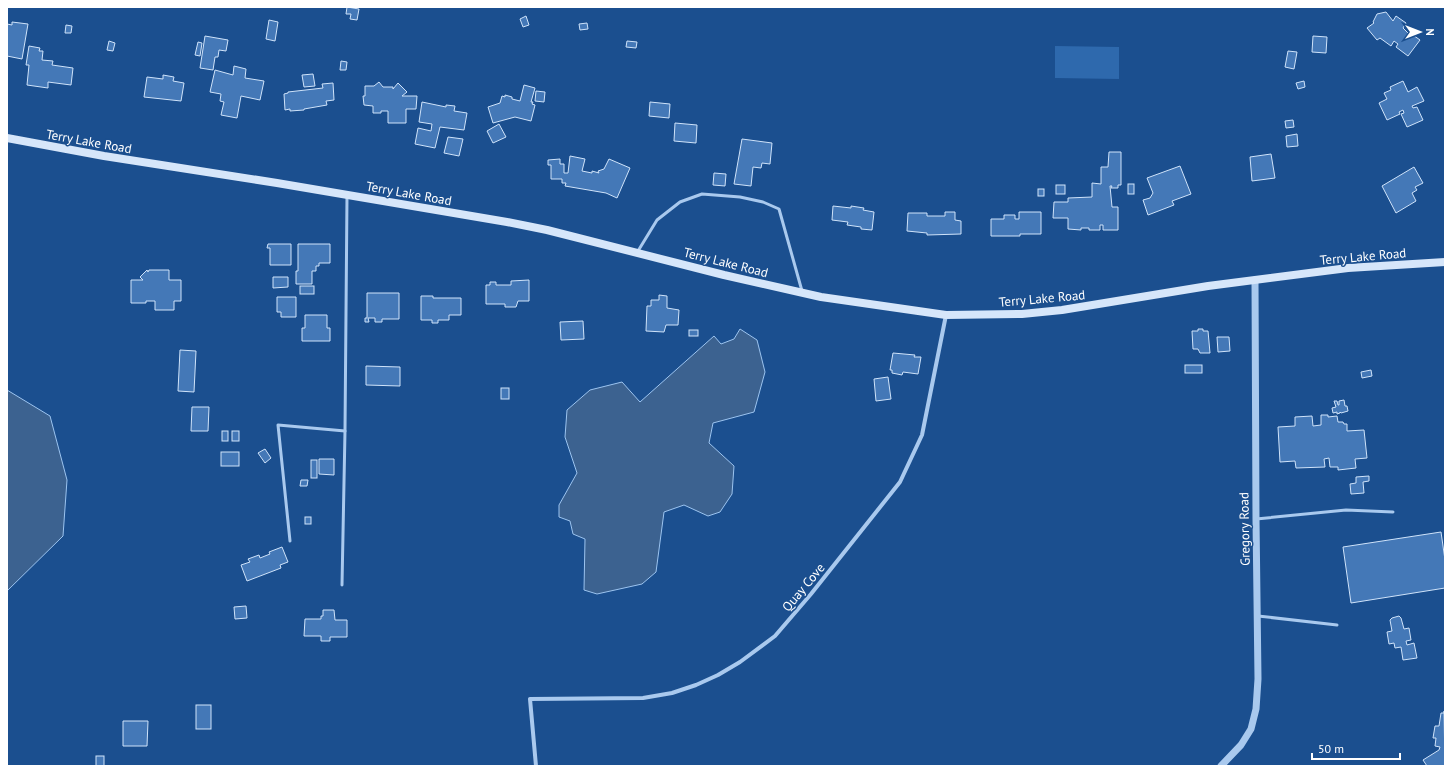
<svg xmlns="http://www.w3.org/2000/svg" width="1452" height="773" font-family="'PT Sans',sans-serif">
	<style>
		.green { fill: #2e69ad }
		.water { fill: #3c6290; stroke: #9cc4f0 }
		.building { fill: #4478b7; stroke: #cfe3fa }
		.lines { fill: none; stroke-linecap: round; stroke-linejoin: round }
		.service { stroke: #a9c9ee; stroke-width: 3 }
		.minor { stroke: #a9c9ee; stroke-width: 4 }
		.tertiary { stroke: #a9c9ee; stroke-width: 7 }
		.secondary { stroke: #d6e6fa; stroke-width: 8 }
		.labels { text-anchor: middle; stroke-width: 3; stroke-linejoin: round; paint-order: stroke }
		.street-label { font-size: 13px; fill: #fff; stroke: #1b4f8f }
	</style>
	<rect width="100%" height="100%" fill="#1b4f8f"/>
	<path class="green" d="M1055,46L1119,47V79L1055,78Z"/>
	<g class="water">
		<path d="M740,329L757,340L765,372L754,412L713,423L709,443L734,466L732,494L720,512L708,516L684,505L664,512L656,572L642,584L597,594L584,590L585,539L573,534L570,521L559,517V505L577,473L565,437L567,410L590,390L622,382L640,402L714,336L721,344L734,339Z"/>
		<path d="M7,390L50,416L67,480L63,536L7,591Z"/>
	</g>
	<g class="building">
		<path d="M347,7L359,9L357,20L350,19L351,14H346Z"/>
		<path d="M1386,12L1393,21L1396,16L1406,23L1403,28L1409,34L1410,33L1420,40L1408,56L1396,47L1398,44L1394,41L1391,46L1380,38L1377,40L1367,28L1374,23L1373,22L1377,14Z"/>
		<path d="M526,16L529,25L523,27L520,19Z"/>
		<path d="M269,20L278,22L275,41L266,39Z"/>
		<path d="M12,22L28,24L22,59L7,56V24L12,25Z"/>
		<path d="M587,23L588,29L580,30L579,24Z"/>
		<path d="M66,25L72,26L71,33H65Z"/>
		<path d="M205,36L228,40L226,51L219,50L218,57H215L213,70L200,68Z"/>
		<path d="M1313,36L1327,37L1326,53L1312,52Z"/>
		<path d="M109,41L115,43L113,51L107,50Z"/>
		<path d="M627,41L637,42L636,48L626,47Z"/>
		<path d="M198,42L202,43L200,56L195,55Z"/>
		<path d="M29,46L40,48L39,51H43L42,60L53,61L52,65L73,68L71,85L48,82V88L27,85L29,65H26Z"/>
		<path d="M1288,51L1297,52L1294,69L1285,67Z"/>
		<path d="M341,61L347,62L346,70H340Z"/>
		<path d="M234,66L246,69L245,78L264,81L260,100L241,96L237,118L221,115L224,102L220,101L221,94L210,92L215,70L233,75Z"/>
		<path d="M313,74L315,86L304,87L302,75Z"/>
		<path d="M163,75L174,77L173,81L184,83L181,101L144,97L147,77L163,79Z"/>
		<path d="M1304,81L1305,87L1298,89L1296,83Z"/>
		<path d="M1403,81L1408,92L1417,87L1424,101L1412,106L1413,108L1417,107L1423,120L1407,127L1401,114L1404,113L1403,110L1399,112L1400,114L1387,120L1379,103L1387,99L1384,93L1391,90L1390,87Z"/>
		<path d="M379,82L383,87H393V89L398,83L407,92L402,96H417L416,109H406V123H388V111H381V113H373V106L364,105L363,96H365V86H374Z"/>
		<path d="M333,83L334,100L326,101L327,105L304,109V110L290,111V109L285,110L284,94L288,93V92L323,88L322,84Z"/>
		<path d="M524,85L535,88L531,102H533L532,104L535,105L531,121L515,117L493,123L488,107L500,103L502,96L505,97V95L512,97V99L520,101Z"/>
		<path d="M536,91L545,92L544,102L535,101Z"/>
		<path d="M422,102L446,107V105L455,106L454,111L467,113L464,130L440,127L435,148L415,144L418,128L431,131L432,124L419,122Z"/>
		<path d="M650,102L670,104L669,118L649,116Z"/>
		<path d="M1293,120L1294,127L1286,128L1285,121Z"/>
		<path d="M675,123L697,125L696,143L674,141Z"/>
		<path d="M499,124L506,137L493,143L487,131Z"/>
		<path d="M1297,134L1298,146L1287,147L1286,136Z"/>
		<path d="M448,137L463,139L459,156L444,153Z"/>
		<path d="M742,139L772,143L770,164L762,163L761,168L753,167L751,186L734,184Z"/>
		<path d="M1109,152H1121V185H1118V188H1111L1112,186H1110L1112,207H1118V230H1103V225H1100V230H1089V228H1081V230L1068,229V218H1053L1054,202H1068V198L1092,197V183L1101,184V167H1108Z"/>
		<path d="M1271,154L1275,178L1252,181L1250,157Z"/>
		<path d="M570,156L585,159L582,171L592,173V171L599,173L598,171L604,169L609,159L630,168L617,198L606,193L565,186L566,183H562V179H551V165H548V160L560,159V164H564V173H568Z"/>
		<path d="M1180,166L1191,194L1172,201L1174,205L1148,215L1143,200L1150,198L1153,193L1147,178Z"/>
		<path d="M1414,167L1423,183L1415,187L1417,190L1412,193L1416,201L1396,213L1382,186Z"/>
		<path d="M714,173L726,174L725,186L713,185Z"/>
		<rect x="1128" y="184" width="6" height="10"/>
		<rect x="1056" y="185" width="9" height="9"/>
		<rect x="1038" y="189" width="6" height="7"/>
		<path d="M833,206L851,208V206L864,208L863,210L874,212L872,230L861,229V227L847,225L848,222L832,220Z"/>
		<path d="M945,212H955V220L961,221V234L927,235V233L907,231L908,213H927V216H945Z"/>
		<path d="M1019,212H1041V234H1020V236H991V219H1004V215H1015V219H1019Z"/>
		<path d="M268,244H291V265H270V248H267Z"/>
		<path d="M298,244H330V263H319V266H316V271H312V284H296V271H298Z"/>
		<path d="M147,270L148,272L149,270H169V280H181V301H174V310H155V301H146V303H131V280H143L140,277Z"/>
		<path d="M273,277H288V287L273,288Z"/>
		<path d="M529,280V301H518L516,307H505V304H486V285H490V282H496V285H511V281Z"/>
		<rect x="300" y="286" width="14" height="8"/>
		<path d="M367,293H399V319H382V322H375V318H368L369,322H365V318H367Z"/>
		<path d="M659,295L667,296V308L679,310L678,325H666L664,332L646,331L647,306H651V300H659Z"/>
		<path d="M421,296H433V298H461V315H449V320H438V323H432V320H421Z"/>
		<path d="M277,297H296V317H281V312H277Z"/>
		<path d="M305,315H327V328H330V341H302V328H305Z"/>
		<path d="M583,321L584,339L561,340L560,322Z"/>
		<path d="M1198,329H1203V331H1208L1210,353H1200L1198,349H1193L1192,331H1198Z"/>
		<rect x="689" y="330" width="9" height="6"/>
		<path d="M1217,337H1229L1230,351L1218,352Z"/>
		<path d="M180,350L196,351L194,392L178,391Z"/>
		<path d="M893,353L915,355L914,357H921L918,374L903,372L902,375L892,373V370H890Z"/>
		<rect x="1185" y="365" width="17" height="8"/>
		<path d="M366,366L400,367V386L366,385Z"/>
		<path d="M1371,370L1372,376L1362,378L1361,372Z"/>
		<path d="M888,377L891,399L876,401L874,379Z"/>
		<rect x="501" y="388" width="8" height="11"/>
		<path d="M1344,400L1345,406H1347L1348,411L1341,413L1340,412V413L1337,414V412L1333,413L1332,408L1336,407L1334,401H1337L1338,405H1339V401Z"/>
		<path d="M192,407H209L208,431H191Z"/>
		<path d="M1321,415H1328V417L1337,416L1338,422H1343L1344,424H1347V431L1364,430L1367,458L1355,459L1356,468L1338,470V467H1330L1329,458L1324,459L1325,467L1296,468L1295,461L1280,462L1278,427L1295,426V417L1312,416L1313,426L1321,425Z"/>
		<rect x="222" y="431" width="6" height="10"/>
		<rect x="232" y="431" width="7" height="10"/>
		<path d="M265,449L271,458L265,463L258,453Z"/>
		<rect x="221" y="452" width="18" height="14"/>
		<path d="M319,459H334V475L319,474Z"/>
		<rect x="311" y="460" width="6" height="18"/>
		<path d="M1369,476V481L1363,482L1364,493L1351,494L1350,484L1356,483V477Z"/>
		<path d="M301,480H308L307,486H300Z"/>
		<rect x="305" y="517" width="6" height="7"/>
		<path d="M1441,532L1445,560V588L1351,603L1343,547Z"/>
		<path d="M282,547L288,562L280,565L281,568L247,581L241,565L250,562L248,559L259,555L260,558L270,554L269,552Z"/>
		<path d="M246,606L247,618L235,619L234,607Z"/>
		<path d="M323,610H334L335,620H347V637H330V641H321V636H304L305,619H321V616H323Z"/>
		<path d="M1399,616L1401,618L1404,629L1409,628L1411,640L1406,641L1407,645L1414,643L1417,658L1403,660L1401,647L1395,648L1394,643L1389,644L1387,632L1392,631L1390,620L1392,618Z"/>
		<rect x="196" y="705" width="15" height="24"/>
		<path d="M1444,711L1445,766H1427L1423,760L1439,750L1440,747L1435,746L1436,738H1433L1435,726H1439L1441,713H1444Z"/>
		<path d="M123,721H148L147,746H123Z"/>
		<rect x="96" y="756" width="8" height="10"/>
	</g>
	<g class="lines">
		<g class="service">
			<path d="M638,251L657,220L680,202L702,194L740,197L763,202L779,209L802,291"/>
			<path d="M1256,519L1346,510L1393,512"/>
			<path d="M290,541L278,425L345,431"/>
			<path d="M342,585L345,431L347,196"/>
			<path d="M1258,616L1337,625"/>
		</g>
		<path class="minor" d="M536,766L530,699L643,698L672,693L696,685L718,675L740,662L775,636L811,594L900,482L922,435L946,315"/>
		<path class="tertiary" d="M1221,766L1241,745L1251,729L1256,709L1258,679L1256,519L1255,280"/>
		<path class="secondary" d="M7,138L104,156L277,183L507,222L547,230L724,275L821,297L946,315L1022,314L1062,310L1208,286L1348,268L1445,262"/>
	</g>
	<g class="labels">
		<g class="street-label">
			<text transform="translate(89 141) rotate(10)" y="5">Terry Lake Road</text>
			<text transform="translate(409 193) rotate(10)" y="5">Terry Lake Road</text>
			<text transform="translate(1363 256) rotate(-5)" y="5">Terry Lake Road</text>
			<text transform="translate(726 262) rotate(14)" y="5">Terry Lake Road</text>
			<text transform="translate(1042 298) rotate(-5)" y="5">Terry Lake Road</text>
			<text transform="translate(1244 529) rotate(-91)" y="5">Gregory Road</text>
			<text transform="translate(803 587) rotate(-50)" y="5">Quay Cove</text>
		</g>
	</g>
	<rect width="1452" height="773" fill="none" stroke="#ffffff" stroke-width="16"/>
	<g transform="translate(1420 32) rotate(90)" stroke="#1b4f8f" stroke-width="3" paint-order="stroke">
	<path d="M0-3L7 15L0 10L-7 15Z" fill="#ffffff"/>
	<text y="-6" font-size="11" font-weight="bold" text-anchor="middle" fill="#ffffff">N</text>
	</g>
	<path d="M1312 753v6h88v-6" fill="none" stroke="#ffffff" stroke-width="2"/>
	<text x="1318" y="753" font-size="12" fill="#ffffff" stroke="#1b4f8f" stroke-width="3" paint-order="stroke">50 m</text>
</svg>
